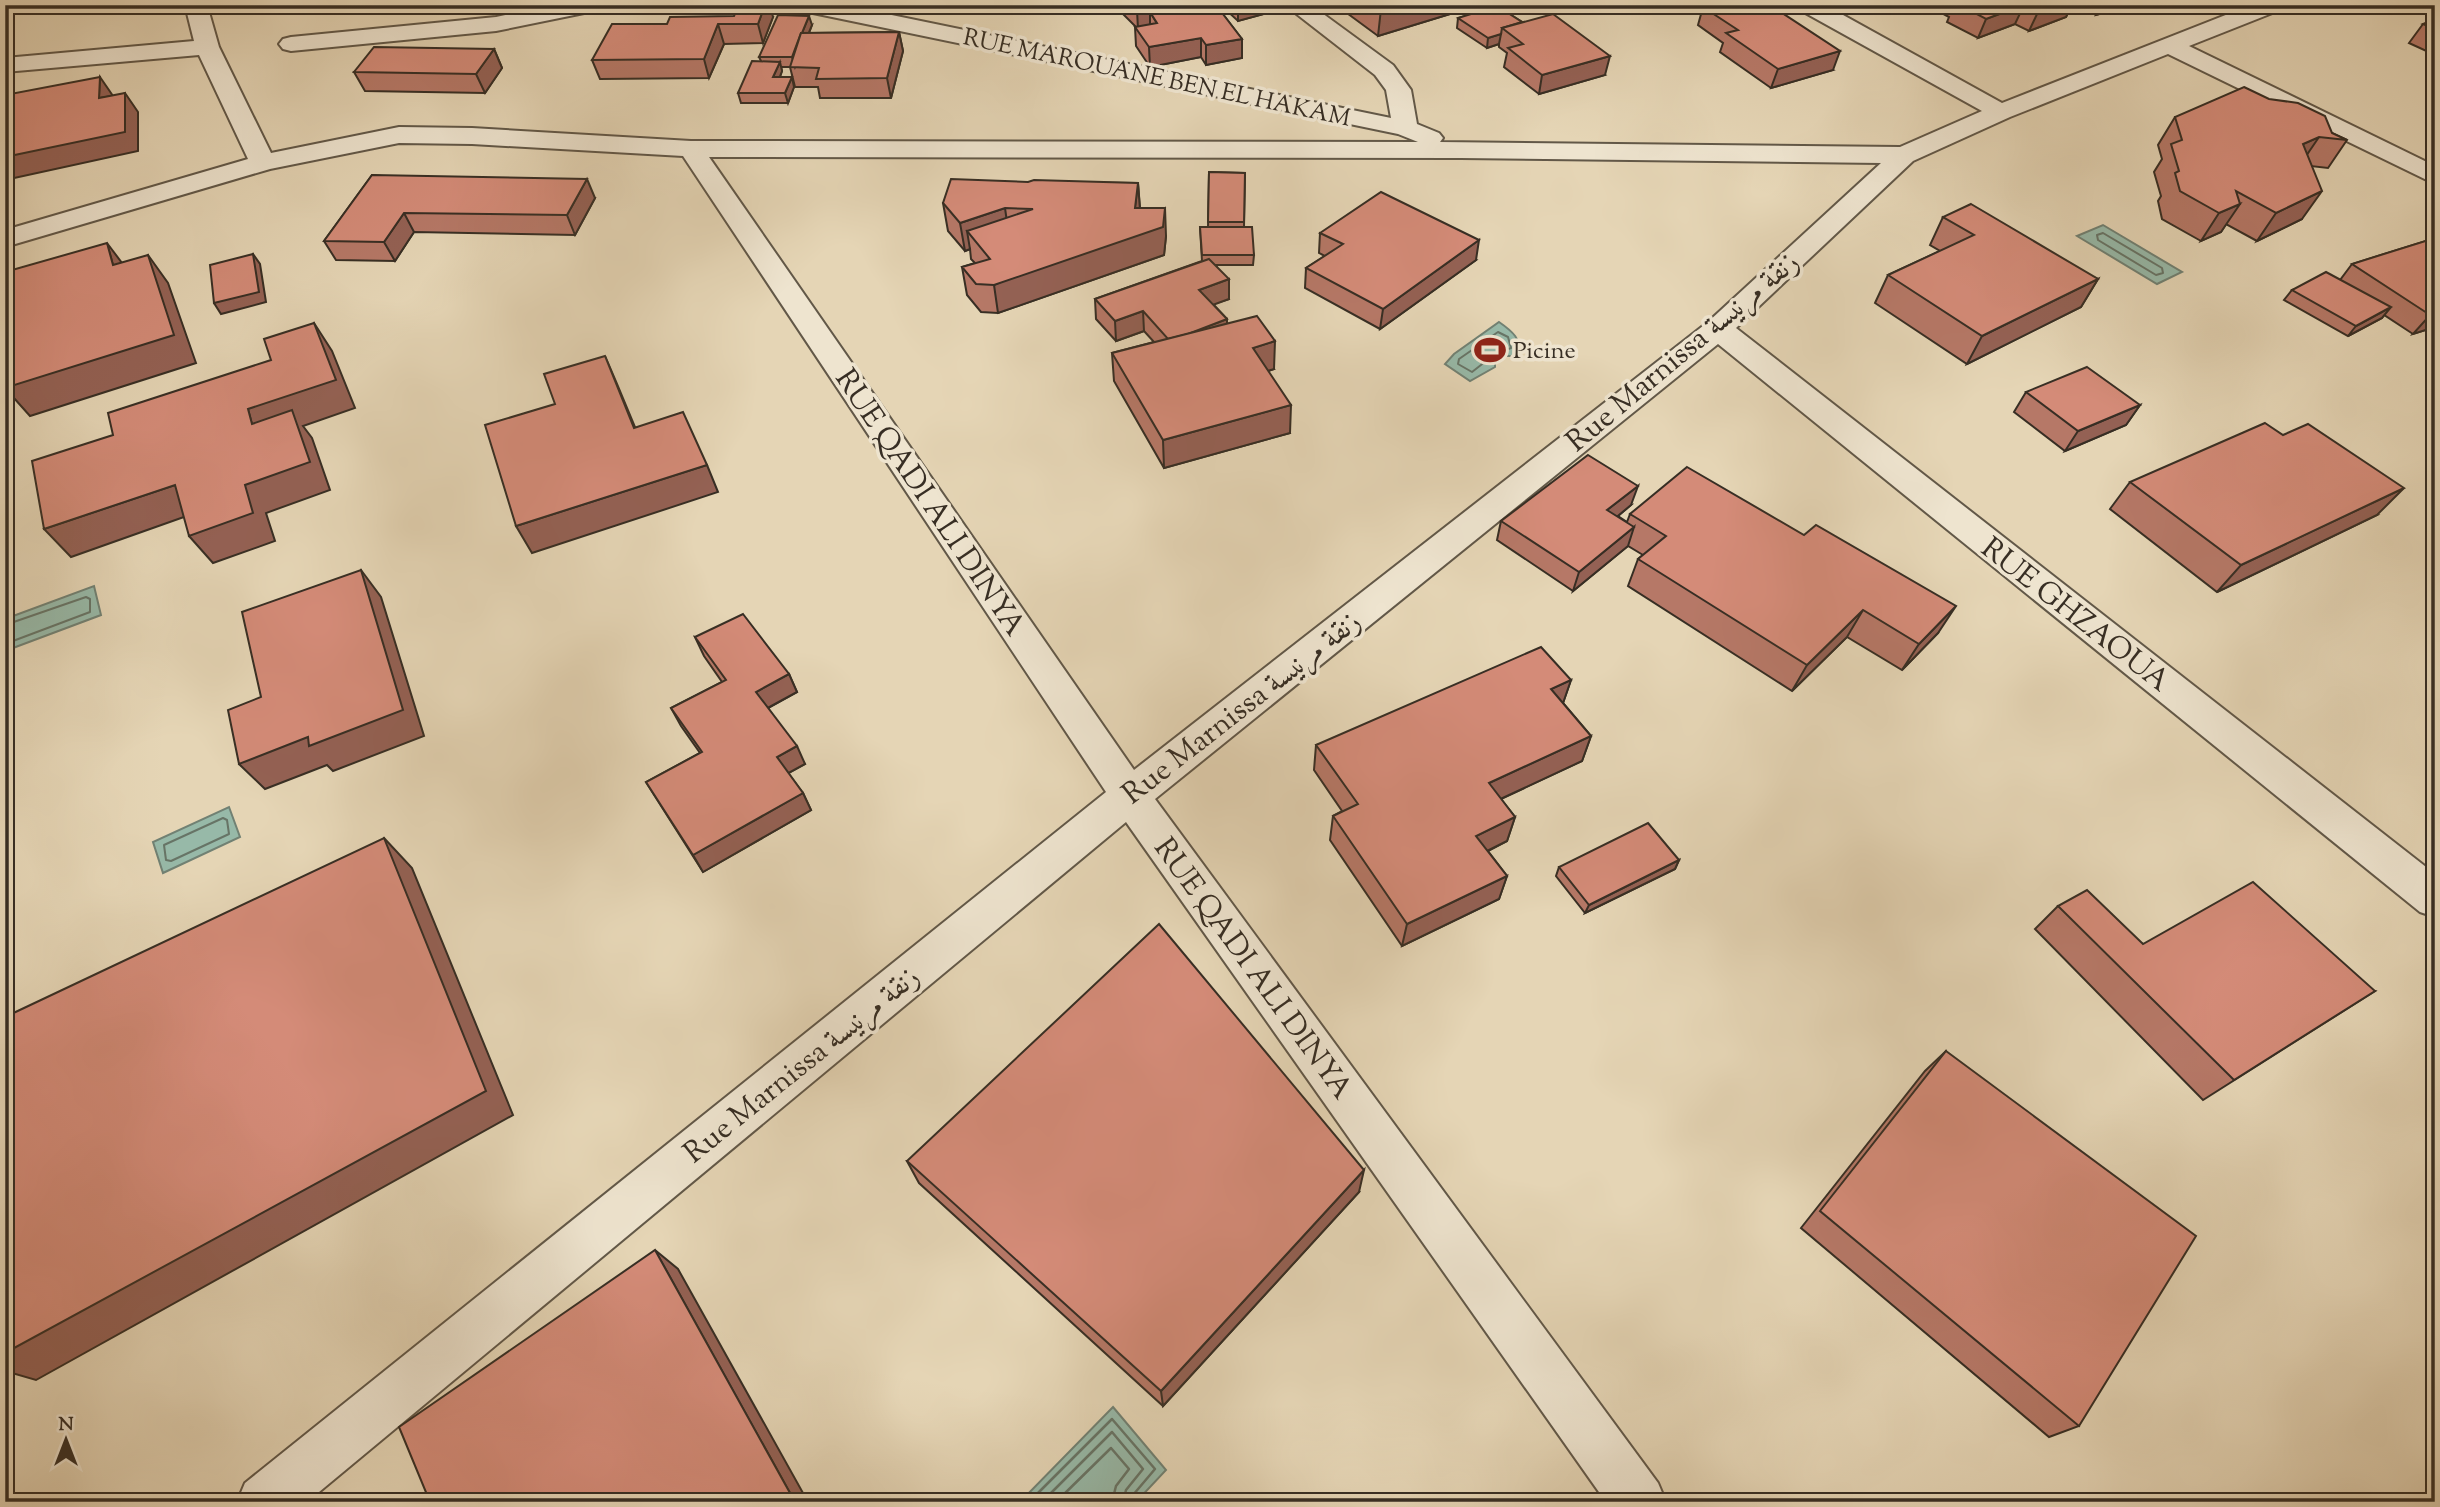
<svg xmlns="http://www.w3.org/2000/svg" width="2440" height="1507" font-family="'Sorts Mill Goudy',Amiri,serif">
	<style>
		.water { fill: #97b9a8; stroke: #718173; stroke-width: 2 }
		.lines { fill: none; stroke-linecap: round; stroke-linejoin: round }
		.shore-far1 { stroke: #677466; stroke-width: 2 }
		.shore { stroke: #677466; stroke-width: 2.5 }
		.minor-casing { stroke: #625848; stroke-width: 4 }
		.minor { fill: #eee4cf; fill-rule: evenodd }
		.wall { fill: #b67867; stroke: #372e24; stroke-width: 2 }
		.shaded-wall { fill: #946154; stroke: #372e24; stroke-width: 2 }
		.building { fill: #d48b78; stroke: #372e24; stroke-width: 2 }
		.labels { text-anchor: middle; stroke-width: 7; stroke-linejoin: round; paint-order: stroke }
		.far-street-label { font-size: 24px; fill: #372e24; stroke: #eee4cf }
		.far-poi-label { font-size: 24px; fill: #372e24; stroke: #eee4cf; text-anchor: start }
		.street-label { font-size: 30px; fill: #372e24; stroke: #eee4cf }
	</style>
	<rect width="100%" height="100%" fill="#e5d5b5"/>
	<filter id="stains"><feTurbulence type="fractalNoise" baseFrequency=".00286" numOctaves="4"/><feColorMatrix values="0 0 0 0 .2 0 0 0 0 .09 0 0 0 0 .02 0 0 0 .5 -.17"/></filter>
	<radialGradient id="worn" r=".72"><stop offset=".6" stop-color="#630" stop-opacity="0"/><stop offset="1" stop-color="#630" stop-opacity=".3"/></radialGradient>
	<g class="water">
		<path d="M2103,225L2182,272L2157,284L2077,236Z"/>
		<path d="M1499,322C1512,331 1522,339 1520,356H1502L1495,361V367L1470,381L1445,364L1454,354Z"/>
		<path d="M94,586L101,615L5,651V619Z"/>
		<path d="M229,807L240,837L163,873L153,842Z"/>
		<path d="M1113,1407L1166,1470L1136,1502H1020Z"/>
	</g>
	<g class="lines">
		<g class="shore-far1">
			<path d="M2103,233L2162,268L2163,273L2156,275L2098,240L2097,235Z"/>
			<path d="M1498,332L1508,337L1511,348L1495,354L1472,372L1458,364L1459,359Z"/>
			<path d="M5,625L86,597L90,599V612L5,644"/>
			<path d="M223,818L227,820L229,834L171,861L166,860L164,845Z"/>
		</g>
		<g class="shore">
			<path d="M1029,1502L1112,1419L1155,1469L1133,1495L1132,1502"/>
			<path d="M1042,1502L1112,1432L1143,1469L1126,1490L1123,1502"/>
			<path d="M1056,1502L1111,1448L1129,1469L1116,1486L1112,1502"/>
		</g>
		<defs>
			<g id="minor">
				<path d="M185,5H207L219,47L271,153L399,127L472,128L691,141L1418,142L1398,134L808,12L800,10L797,5H843L1391,118L1386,90L1375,75L1285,5H1311L1393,65L1411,90L1417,124L1439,133L1443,138L1440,142L1900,147L1982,111L1800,10L1797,5H1825L2002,103L2251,5H2283L2280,10L2189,46L2435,166V184L2168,54L2010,117L1913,161L1736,328L2435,874V917L2420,912L1718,344L1155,799L1658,1483L1666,1502H1606L1126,822L307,1502H237L245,1483L1106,792L683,156L472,144L399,143L270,169L5,247V230L248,159L199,55L5,72V58L194,41ZM709,157L1461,158L1881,163L1708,322L1134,770Z"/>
				<path d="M554,5H600L597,10L589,12L496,31L291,51L283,49L279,44L283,39L291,37L496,17Z"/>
			</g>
		</defs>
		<use href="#minor" class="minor-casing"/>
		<use href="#minor" class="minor"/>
	</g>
	<g class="wall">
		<path d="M1114,5H1271V12L1238,21L1224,8L1219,9L1242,39V58L1206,65L1201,57L1150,67L1136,46L1135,27H1136Z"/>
		<path d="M1336,5H1473V7L1378,36Z"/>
		<path d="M1927,5H2072L2066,17L2029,31L2015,24L1978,38L1947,22L1949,17Z"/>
		<path d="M2078,5H2132L2096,15Z"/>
		<path d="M1497,6L1605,75L1539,94L1504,67L1507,53L1499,47V44L1487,48L1457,28L1458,18Z"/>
		<path d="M1703,7L1833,70L1771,88L1720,52L1723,43L1698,25Z"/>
		<path d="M773,17L763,43L724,44L709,78L600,79L592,60L667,24Z"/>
		<path d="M2435,20V55L2409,43L2423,24Z"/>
		<path d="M812,25L809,33L899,32L903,51L891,98H820L818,87H795L790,67H781L782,71L780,77H792L794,87L788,103H741L738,93L761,61L759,57Z"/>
		<path d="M494,49L502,68L485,93L365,91L354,72Z"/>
		<path d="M2175,117L2332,133L2347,140L2328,168L2311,166L2302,219L2257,241L2226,224L2221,232L2201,241L2162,219L2158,201L2161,196L2154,172L2162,159L2158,145Z"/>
		<path d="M1209,172L1245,173L1244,227L1254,255L1253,265H1216L1229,299L1213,304L1227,319V323L1274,369L1268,371L1290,433L1164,468L1114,381L1112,353L1154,342L1144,331L1116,341L1096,319L1095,299L1202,261L1200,227H1208Z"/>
		<path d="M372,175L595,198L575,235L414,232L395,261L336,260L324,241Z"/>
		<path d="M1028,182L1138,183L1140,208L1166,236L1164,255L998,313L981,312L967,295L962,267L975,263L971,259L970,249L965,251L948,231L943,203Z"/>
		<path d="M1943,217L2098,279L2081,307L1967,364L1875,303L1888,275L1940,251L1930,245Z"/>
		<path d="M1320,233L1476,260L1380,329L1305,288L1306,268L1325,256L1319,253Z"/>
		<path d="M2435,238V327L2413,334L2384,315L2382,318L2348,336L2284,300L2292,290L2340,280L2352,264Z"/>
		<path d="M2026,392L2140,405L2126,425L2065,451L2014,412Z"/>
		<path d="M2130,482L2377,515L2217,592L2110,509Z"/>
		<path d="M1631,505L1618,516L1627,522L1630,514L1938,633L1902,670L1847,637L1792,691L1628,586L1638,559L1643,555L1628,546L1573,591L1497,540L1501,521Z"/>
		<path d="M695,637L789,674L797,692L768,708L805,764L788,773L803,793L811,810L703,872L646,782L700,753L681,726L671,708L722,682L704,656Z"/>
		<path d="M1571,680L1563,703L1591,736L1582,761L1501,799L1515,817L1507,841L1488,851L1507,876L1499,899L1402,946L1330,840L1333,816L1342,811L1314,770L1316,745Z"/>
		<path d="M1679,860L1675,869L1585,913L1556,876L1559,867Z"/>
		<path d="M2058,906L2143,944L2375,991L2203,1100L2035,929Z"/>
		<path d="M1946,1051L2079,1426L2049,1437L1801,1228L1925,1071Z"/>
		<path d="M907,1161L1359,1192L1163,1406L919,1183Z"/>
	</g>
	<g class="shaded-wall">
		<path d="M765,5H770L773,17L763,43L758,24Z"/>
		<path d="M1159,5H1224V8L1158,25L1150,12V26L1138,29L1137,10Z"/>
		<path d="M1238,5H1271V12L1238,21Z"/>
		<path d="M1393,5H1473V7L1378,36L1381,9Z"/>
		<path d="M2024,5L2015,24L1978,38L1986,19Z"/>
		<path d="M2056,5H2072L2066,17L2029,31L2038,12Z"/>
		<path d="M2101,5H2132L2096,15Z"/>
		<path d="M809,16L812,25L795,67L792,57Z"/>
		<path d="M718,24L724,44L709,78L704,59Z"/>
		<path d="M899,32L903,51L891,98L887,78Z"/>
		<path d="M1501,34L1499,44L1487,48L1488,38Z"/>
		<path d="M1201,38V57L1150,67L1149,47Z"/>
		<path d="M1242,39V58L1206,65V45Z"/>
		<path d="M494,49L502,68L485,93L476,74Z"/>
		<path d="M1840,51L1833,70L1771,88L1778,69Z"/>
		<path d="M1610,56L1605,75L1539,94L1542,75Z"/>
		<path d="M780,62L782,71L776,87L773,77Z"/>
		<path d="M100,77L113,96L99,98Z"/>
		<path d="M792,77L794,87L788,103L785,93Z"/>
		<path d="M125,93L138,112V151L5,180V157Z"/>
		<path d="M2319,137L2300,165L2303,144Z"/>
		<path d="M587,179L595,198L575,235L567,215Z"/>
		<path d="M1138,183L1140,210L1135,208Z"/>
		<path d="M2322,191L2302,219L2257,241L2276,213Z"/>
		<path d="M2240,204L2221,232L2201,241L2219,213Z"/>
		<path d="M1005,208L1009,236L967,231L970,249L965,251L960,223Z"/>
		<path d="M1165,208L1166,236L1164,255L998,313L994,285Z"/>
		<path d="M404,213L414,232L395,261L384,242Z"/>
		<path d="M1479,240L1476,260L1380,329L1383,309Z"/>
		<path d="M107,243L128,271L113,265Z"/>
		<path d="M253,254L260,264L266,302L221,314L214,303Z"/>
		<path d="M148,255L168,283L196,363L30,416L5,388Z"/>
		<path d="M1229,279V299L1199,310V290Z"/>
		<path d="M2098,279L2081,307L1967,364L1982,336Z"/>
		<path d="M2391,307L2382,318L2348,336L2356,326Z"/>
		<path d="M1143,311L1144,331L1116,341L1115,321Z"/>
		<path d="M2435,313V327L2413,334L2430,315Z"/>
		<path d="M10,316L34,344L5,353V318Z"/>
		<path d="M1227,319V339L1170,340Z"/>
		<path d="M314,323L332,351L355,408L303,426L312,438L330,490L266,513L275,541L213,563L189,536L245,485L252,424L248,409Z"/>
		<path d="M1275,341L1274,369L1252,376L1253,348Z"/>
		<path d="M605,356L617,384L647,456L634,428Z"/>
		<path d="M1291,405L1290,433L1164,468L1163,440Z"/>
		<path d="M2140,405L2126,425L2065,451L2078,431Z"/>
		<path d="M707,465L718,492L532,553L516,526Z"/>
		<path d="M175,485L198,512L71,557L44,529Z"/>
		<path d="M1638,486L1631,505L1601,530L1607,510Z"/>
		<path d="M2404,488L2377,515L2217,592L2241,565Z"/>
		<path d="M1634,527L1628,546L1573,591L1579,572Z"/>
		<path d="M361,570L381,597L424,736L333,771L327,765L265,789L239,764Z"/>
		<path d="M1956,606L1938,633L1902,670L1919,644Z"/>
		<path d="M1863,610L1847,637L1792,691L1807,665Z"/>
		<path d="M789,674L797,692L764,710L756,692Z"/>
		<path d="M1571,680L1562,706L1551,689Z"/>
		<path d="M1591,736L1582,761L1481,808L1489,783Z"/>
		<path d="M797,746L805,764L785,775L777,757Z"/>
		<path d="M803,793L811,810L703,872L693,855Z"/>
		<path d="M1515,817L1507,841L1469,860L1476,836Z"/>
		<path d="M384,838L412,868L513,1115L36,1380L5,1371V1353Z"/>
		<path d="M1679,860L1675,869L1585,913L1589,905Z"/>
		<path d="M1507,876L1499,899L1402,946L1407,924Z"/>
		<path d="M1364,1170L1359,1192L1163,1406L1161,1391Z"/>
		<path d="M655,1250L678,1269L808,1502H795Z"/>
	</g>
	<g class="building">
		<path d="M739,5H765L758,24H718L704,59L592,60L612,24H667L670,17L734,16Z"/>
		<path d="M1132,5H1159L1137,10Z"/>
		<path d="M1189,5H1216L1242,39L1206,45L1201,38L1149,47L1135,27L1157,23L1150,12Z"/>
		<path d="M1375,5H1393L1381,9Z"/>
		<path d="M1709,5H1770L1840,51L1778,69L1726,33L1738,30L1703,7Z"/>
		<path d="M1960,5H2023L1986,19Z"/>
		<path d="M2024,5H2056L2038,12Z"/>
		<path d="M1497,6L1522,22L1502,28L1501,34L1488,38L1458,18Z"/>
		<path d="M1553,14L1610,56L1542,75L1508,48L1523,44L1502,28Z"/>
		<path d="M778,15L809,16L802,33H801L792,57H759Z"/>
		<path d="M2435,20V29L2423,24Z"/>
		<path d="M899,32L887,78L816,79L819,68L790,67L801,33Z"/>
		<path d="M374,47L494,49L476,74L354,72Z"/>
		<path d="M752,61L780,62L773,77H792L785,93H738Z"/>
		<path d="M100,77L99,98L125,93V132L5,157V95Z"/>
		<path d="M2244,87L2269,99L2298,103L2325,116L2332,133L2347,140L2319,137L2303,144L2322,191L2276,213L2236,191L2240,204L2219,213L2180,191L2175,173L2179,171L2171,144L2182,140L2175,117Z"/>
		<path d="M1209,172L1245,173L1244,222H1208Z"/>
		<path d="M372,175L587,179L567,215L404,213L384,242L324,241Z"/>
		<path d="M951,179L1028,182L1034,180L1138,183L1135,208H1165L1163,227L994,285L976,284L962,267L990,259L967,231L1033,209L1005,208L960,223L943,203Z"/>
		<path d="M1381,192L1479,240L1383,309L1306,268L1343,244L1320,233Z"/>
		<path d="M1971,204L2098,279L1982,336L1888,275L1974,235L1943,217Z"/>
		<path d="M1200,227H1252L1254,255H1202Z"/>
		<path d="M2435,238V313L2430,315L2352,264Z"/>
		<path d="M107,243L113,265L148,255L174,335L5,388V335L13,333L10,316L5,318V272Z"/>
		<path d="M253,254L259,292L214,303L210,265Z"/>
		<path d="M1209,259L1229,279L1199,290L1227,319L1188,334L1168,339L1143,311L1115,321L1095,299Z"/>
		<path d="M2326,272L2391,307L2356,326L2292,290Z"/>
		<path d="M1257,316L1275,341L1253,348L1291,405L1163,440L1112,353Z"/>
		<path d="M314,323L336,380L248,409L252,424L292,410L310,462L245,485L253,513L189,536L175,485L44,529L32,461L113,435L108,413L271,360L264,339Z"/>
		<path d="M605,356L634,428L683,412L707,465L516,526L485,425L555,404L544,374Z"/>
		<path d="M2087,367L2140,405L2078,431L2026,392Z"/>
		<path d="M2265,423L2283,435L2308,424L2404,488L2241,565L2130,482Z"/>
		<path d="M1588,455L1638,486L1607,510L1634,527L1579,572L1501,521Z"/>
		<path d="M1687,467L1804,535L1816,525L1956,606L1919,644L1863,610L1807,665L1638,559L1666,536L1630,514Z"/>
		<path d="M361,570L403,710L309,746L308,737L239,764L228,710L261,697L242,612Z"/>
		<path d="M743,614L789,674L756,692L797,746L777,757L803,793L693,855L646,782L702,752L671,708L726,680L695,637Z"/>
		<path d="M1541,647L1571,680L1551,689L1591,736L1489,783L1515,817L1476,836L1507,876L1407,924L1333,816L1358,804L1316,745Z"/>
		<path d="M1648,823L1679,860L1589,905L1559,867Z"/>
		<path d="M384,838L486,1091L5,1353V1017Z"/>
		<path d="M2253,882L2375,991L2234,1080L2058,906L2087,890L2143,944Z"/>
		<path d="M1159,924L1364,1170L1161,1391L907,1161Z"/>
		<path d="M1946,1051L2196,1236L2079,1426L1820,1211Z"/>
		<path d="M655,1250L795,1502H430L399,1427Z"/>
	</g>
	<defs>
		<symbol id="stadium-bare" viewBox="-9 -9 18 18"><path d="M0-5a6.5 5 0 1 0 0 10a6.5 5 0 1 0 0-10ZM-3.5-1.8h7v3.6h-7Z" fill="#8f2418" stroke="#eee4cf" stroke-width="2.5" paint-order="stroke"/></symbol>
	</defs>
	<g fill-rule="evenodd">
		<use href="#stadium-bare" x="1468" y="328" width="44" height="44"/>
	</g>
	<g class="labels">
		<g class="far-street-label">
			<text transform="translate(1157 77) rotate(12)" y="8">RUE MAROUANE BEN EL HAKAM</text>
		</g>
		<g class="far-poi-label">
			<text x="1513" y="358">Picine</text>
		</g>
		<g class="street-label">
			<text transform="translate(1682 351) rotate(-40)" y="10">Rue Marnissa زنقة مرنيسة</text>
			<text transform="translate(931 502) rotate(56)" y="10">RUE QADI ALI DINYA</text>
			<text transform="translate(2076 614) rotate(38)" y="10">RUE GHZAOUA</text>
			<text transform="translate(1241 707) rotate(-38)" y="10">Rue Marnissa زنقة مرنيسة</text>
			<text transform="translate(1254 968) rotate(54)" y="10">RUE QADI ALI DINYA</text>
			<text transform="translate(801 1064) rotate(-39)" y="10">Rue Marnissa زنقة مرنيسة</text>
		</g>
	</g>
	<rect width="2440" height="1507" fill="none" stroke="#e5d5b5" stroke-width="28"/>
	<rect x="7" y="7" width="2426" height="1493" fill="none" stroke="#372e24" stroke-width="3.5"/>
	<rect x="14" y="14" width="2412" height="1479" fill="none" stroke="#372e24" stroke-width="2"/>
	<g transform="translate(66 1440)" stroke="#eee4cf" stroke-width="5" paint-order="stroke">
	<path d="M0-5L12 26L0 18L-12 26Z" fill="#372e24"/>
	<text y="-10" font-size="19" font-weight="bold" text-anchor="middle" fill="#372e24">N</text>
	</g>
	<rect width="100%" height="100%" filter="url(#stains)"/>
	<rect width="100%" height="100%" fill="url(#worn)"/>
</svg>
